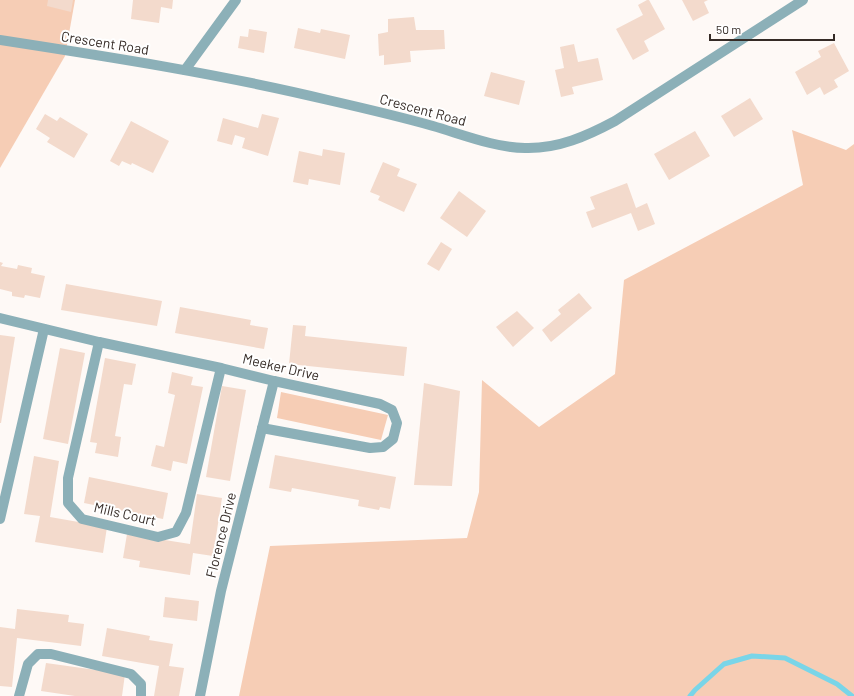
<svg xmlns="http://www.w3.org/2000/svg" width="854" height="696" font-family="Barlow,sans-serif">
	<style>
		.green { fill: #f6cdb5 }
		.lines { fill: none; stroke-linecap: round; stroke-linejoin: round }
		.stream { stroke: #79d5e8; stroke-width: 5 }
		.building { fill: #f3dacc }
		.minor { stroke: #8cb0b8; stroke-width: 10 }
		.labels { text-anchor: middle; stroke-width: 4; stroke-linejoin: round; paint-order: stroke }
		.street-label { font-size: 14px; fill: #352b26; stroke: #fff }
	</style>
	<rect width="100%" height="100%" fill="#fef9f6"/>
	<g class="green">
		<path d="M0,0H75L65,56L0,168Z"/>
		<path d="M792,130L846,150L854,144V696H239L270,546L467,538L479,492L482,380L539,427L615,374L624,280L803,185Z"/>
		<path d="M281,392L388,415L381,440L277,418Z"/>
	</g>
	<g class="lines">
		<path class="stream" d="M690,696L695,690L724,664L752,656L785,658L837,684L852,696"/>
	</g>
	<g class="building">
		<path d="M48,0H73L71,12L47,6Z"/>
		<path d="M133,0H173L172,9L161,7L159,23L131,19Z"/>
		<path d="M647,0H649L665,29L644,41L649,51L633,60L616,29L643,15L638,5Z"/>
		<path d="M682,0H708L704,2L709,13L693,21Z"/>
		<path d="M414,17L416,30H444L445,49L410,51L411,62L384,65V55L379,56L378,34L388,32V19Z"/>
		<path d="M298,28L320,33L321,29L350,35L345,59L294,48Z"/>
		<path d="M249,29L267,32L264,53L238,48L240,36L248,37Z"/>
		<path d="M834,43L849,71L834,80L838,87L824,95L820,87L807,95L795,72L821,57L818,51Z"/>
		<path d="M574,44L578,62L598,58L603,80L572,87L574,94L561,97L555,70L564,68L560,47Z"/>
		<path d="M491,72L525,81L519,105L484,96Z"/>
		<path d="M750,98L763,119L734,137L721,116Z"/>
		<path d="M45,114L57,121L60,117L88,134L74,158L47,142L50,138L36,129Z"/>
		<path d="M262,114L279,118L268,156L242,148L245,138L235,135L232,145L217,141L223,118L258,128Z"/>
		<path d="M131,121L169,141L153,173L132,163L131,165L122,161L119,166L110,161Z"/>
		<path d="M695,131L710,156L669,180L654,154Z"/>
		<path d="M323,149L345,153L340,185L309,179L308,185L293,182L299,151L322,156Z"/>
		<path d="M383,162L400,169L397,176L417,184L404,212L378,200L380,196L370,192Z"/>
		<path d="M627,183L636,208L647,203L655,224L638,231L631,213L592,228L586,212L595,209L590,197Z"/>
		<path d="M459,191L486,211L467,237L440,218Z"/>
		<path d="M441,242L452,249L439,271L427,264Z"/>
		<path d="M0,262L3,263L1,266L17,269L18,265L32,268L31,273L45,276L40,298L25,295L24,298L12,296V292L0,289Z"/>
		<path d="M66,284L162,301L157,326L61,310Z"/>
		<path d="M579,293L592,308L551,342L542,330L561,314L558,310Z"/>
		<path d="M180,307L251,320L250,325L268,328L264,349L175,333Z"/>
		<path d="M517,311L534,328L513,347L496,327Z"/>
		<path d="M293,325L306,326L305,336L407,347L404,376L289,364Z"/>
		<path d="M0,335L15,337L1,423H0Z"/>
		<path d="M60,348L85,353L68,444L43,439Z"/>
		<path d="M105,358L136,364L132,385L124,384L115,436L121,437L118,457L95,453L97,443L90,442Z"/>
		<path d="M172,372L193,377L191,385L203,387L187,464L173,461L171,471L151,466L156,445L164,447L175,395L168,393Z"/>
		<path d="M424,383L460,391L452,486L414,485Z"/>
		<path d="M222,386L246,390L230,481L206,477Z"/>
		<path d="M275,455L396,477L390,509L380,507L379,510L358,506L359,500L292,488L291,492L269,488Z"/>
		<path d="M34,456L59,461L50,517L107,527L103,553L35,542L40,516L24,514Z"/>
		<path d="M89,477L168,493L163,519L84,503Z"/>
		<path d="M197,494L222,498L213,556L193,553L190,575L139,567L140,561L123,558L127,534L190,544Z"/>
		<path d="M165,597L199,601L197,621L163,617Z"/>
		<path d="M17,609L69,615L68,622L84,624L81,646L17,638L12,687L0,686V627L15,629Z"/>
		<path d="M107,628L150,636L149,640L173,644L169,666L184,668L179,696H154L159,666L102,656Z"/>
		<path d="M46,663L125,674L122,696H75L41,691Z"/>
	</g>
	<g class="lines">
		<g class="minor">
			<path d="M0,40C110,57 220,74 328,100C363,108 398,116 433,126C461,134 496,148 525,148C558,149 587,136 615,121L803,0"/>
			<path d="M185,70L236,0"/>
			<path d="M0,318L99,342L221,368L274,381L380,404L392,410L397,423L393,439L383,447L370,448L262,428"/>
			<path d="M99,342L68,478V503L82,519L158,537L176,532L186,513L221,368"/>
			<path d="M0,519L44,329"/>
			<path d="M19,696L28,664L38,654H51L131,674L141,684V696"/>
			<path d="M200,696L221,591L274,381"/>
		</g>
	</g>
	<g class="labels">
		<g class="street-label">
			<text transform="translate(105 43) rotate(9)" y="5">Crescent Road</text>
			<text transform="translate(423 110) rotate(15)" y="5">Crescent Road</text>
			<text transform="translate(281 367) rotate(13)" y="5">Meeker Drive</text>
			<text transform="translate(125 514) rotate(13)" y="5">Mills Court</text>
			<text transform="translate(221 535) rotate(-76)" y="5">Florence Drive</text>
		</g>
	</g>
	<path d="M710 34v6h124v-6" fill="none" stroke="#352b26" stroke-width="2"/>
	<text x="716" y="34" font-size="12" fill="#352b26" stroke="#ffffff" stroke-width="3" paint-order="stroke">50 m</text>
</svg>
